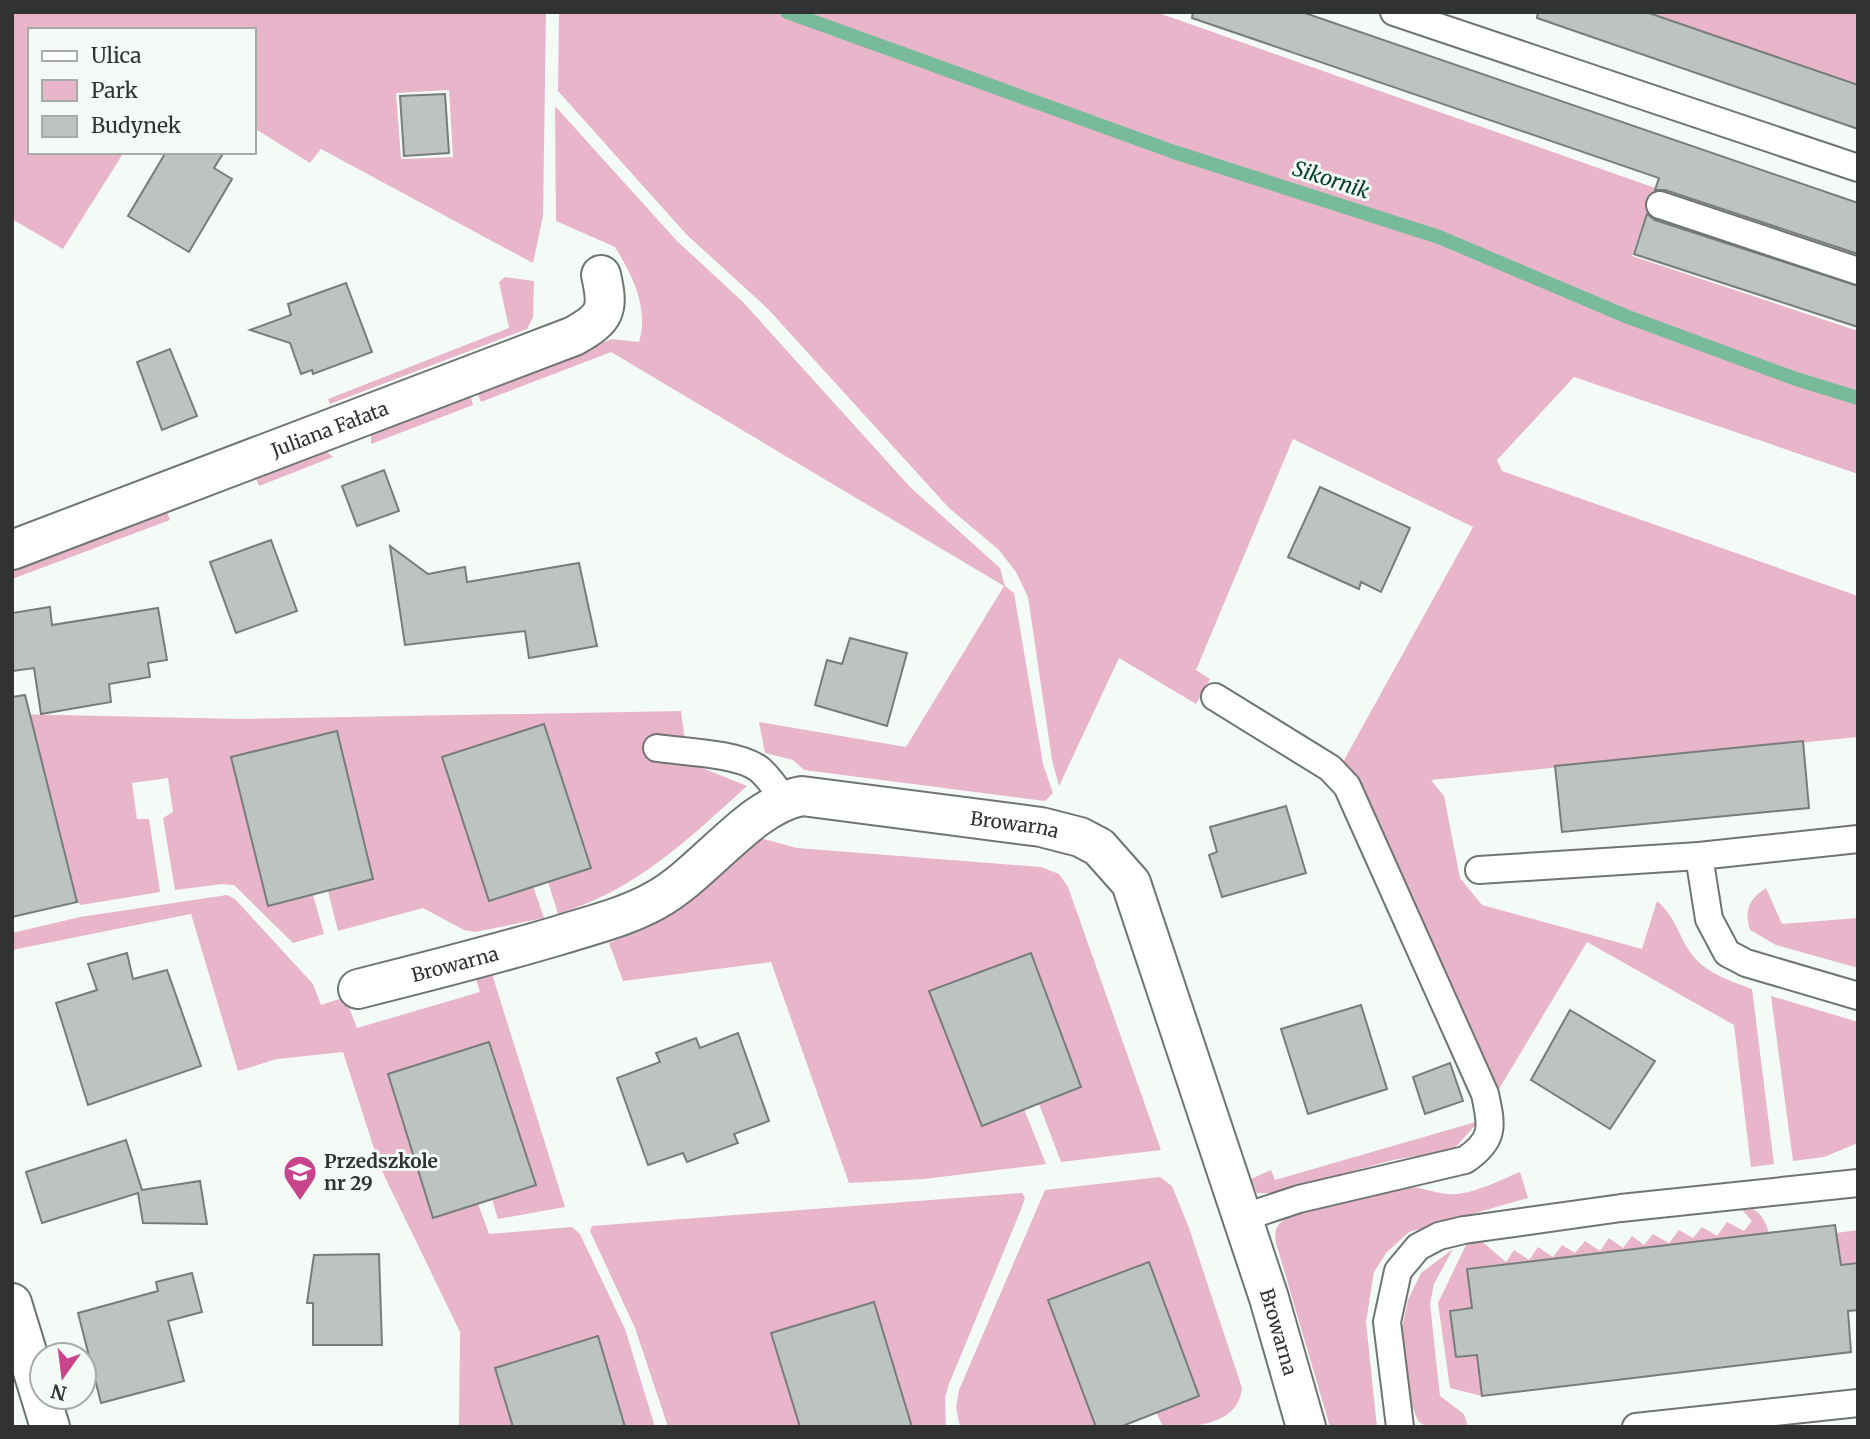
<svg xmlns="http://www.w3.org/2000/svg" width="1870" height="1439" font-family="Merriweather,serif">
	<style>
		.green { fill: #e8b5cb; fill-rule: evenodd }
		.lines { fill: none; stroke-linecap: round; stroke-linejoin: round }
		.stream { stroke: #78bb9a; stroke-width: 14 }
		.building { fill: #bdc3c0; stroke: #777d7a; stroke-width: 2 }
		.service-casing { stroke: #6f7571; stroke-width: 30 }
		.minor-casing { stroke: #6f7571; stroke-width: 42 }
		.service { stroke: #fff; stroke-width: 26 }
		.minor { stroke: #fff; stroke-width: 38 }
		.labels { text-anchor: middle; stroke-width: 6; stroke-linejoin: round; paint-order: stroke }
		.street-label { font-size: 19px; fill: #313332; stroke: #f4fbf7 }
		.poi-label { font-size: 19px; font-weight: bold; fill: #313332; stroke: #f4fbf7; text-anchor: start }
		.water-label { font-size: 21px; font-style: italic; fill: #07412b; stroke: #f4fbf7 }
	</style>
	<rect width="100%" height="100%" fill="#f4fbf7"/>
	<g class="green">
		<path d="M12,12H546L543,216L533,263L321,149L310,163L254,128V30H30V152H124L63,249L12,219ZM449,90L453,157L401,159L396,93Z"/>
		<path d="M559,12H1156L1655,188L1632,256L1858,331V474L1574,377L1497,460L1502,471L1858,596V737L1431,780L1444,796L1460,878L1482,905L1642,949L1657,901C1675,916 1678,934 1690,952C1704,973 1731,981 1752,989L1774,1164L1751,1167L1734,1025L1587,942L1496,1094L1358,785L1343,762L1473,527L1293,439L1196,670L1210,679L1196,704L1119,658L1059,786L1052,760L1028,597L1016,572L999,550L949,508L768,309L686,234L558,91Z"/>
		<path d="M1646,12H1858V85Z"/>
		<path d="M555,106L677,241L742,301L911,488L1000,568L1005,586L1014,593L1043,764L1053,793L1045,801L804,770L793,760L765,753L759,722L906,747L1004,586L611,352L481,402L476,390L612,339L639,342C649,309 633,276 615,247L556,221Z"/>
		<path d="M505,277L534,281L533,317L527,329L330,404L328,399L509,328L499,282Z"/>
		<path d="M470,393L473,405L371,444V430Z"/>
		<path d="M322,448L333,457L259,486L254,474Z"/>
		<path d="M165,507L170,520L12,579V563Z"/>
		<path d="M681,711L685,740L652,736L647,760L695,765L747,786C686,841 638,889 558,914L548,882L591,868L544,724L489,900L533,886L544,918L475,932L464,930L423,908L338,931L328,891L372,879L232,758L268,906L313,895L324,934L293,943L234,885L222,884L175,890L163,818L173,812L168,778L132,783L137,819H149L160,892L81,905L77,902L40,754L12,714L242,719Z"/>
		<path d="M760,838L797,848L1041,867L1059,874L1068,887L1161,1150L1061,1162L1039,1104L1081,1087L1030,953L930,991L1024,1109L1046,1164L924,1179L849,1183L771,962L623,981L609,943C675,919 710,884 760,838Z"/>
		<path d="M1766,888L1782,924L1858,918V968L1776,945L1750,930C1744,910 1749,899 1766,888Z"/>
		<path d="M227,895L235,899L313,984L321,1005L345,997L357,1028L480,992L476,979L492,974L565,1207L498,1219L492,1199L536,1185L489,1042L388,1074L433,1218L478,1204L489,1234L572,1227L580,1234L625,1329L655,1427H625L598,1337L513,1427H459L460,1332L380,1167L343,1052L277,1059L238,1071L191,914L12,950V933L80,917Z"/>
		<path d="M1771,996L1858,1022V1143L1824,1157L1793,1161Z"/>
		<path d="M1479,1121L1453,1150L1393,1160L1273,1193H1257L1251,1179L1271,1170L1275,1180Z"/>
		<path d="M1520,1172L1528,1198L1409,1232L1386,1253L1374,1272L1366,1322L1377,1427H1330L1276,1243C1275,1235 1274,1230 1280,1223C1294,1209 1390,1185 1410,1187C1426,1188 1442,1196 1458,1194C1480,1191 1500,1180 1520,1172Z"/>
		<path d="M1160,1177L1172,1186L1189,1228L1242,1388C1238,1426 1193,1427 1163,1427L1156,1412L1199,1396L1148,1262L1048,1300L1096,1427H960L956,1407L959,1390L1045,1190Z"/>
		<path d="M1022,1193L1025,1198L1018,1217L949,1384L945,1397L946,1427H912L874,1303L771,1334L800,1427H668L635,1328L590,1231L592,1226Z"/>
		<path d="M1737,1204C1756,1207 1764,1215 1769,1233L1472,1308L1451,1311L1456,1357L1477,1355L1482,1396L1450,1388L1438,1303L1467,1243L1479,1239L1506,1262L1514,1250L1529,1260L1538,1247L1553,1257L1562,1245L1575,1253L1585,1241L1600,1251L1609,1238L1623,1248L1632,1236L1644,1245L1653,1234L1669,1243L1679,1230L1693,1238L1702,1227L1717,1236L1727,1222L1744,1231L1752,1221Z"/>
		<path d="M1858,1230V1263L1840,1265L1836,1233Z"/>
		<path d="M1453,1249L1434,1284L1430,1304L1440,1396L1464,1414L1468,1427H1427L1418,1421L1412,1406L1402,1328L1408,1300L1421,1273Z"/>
	</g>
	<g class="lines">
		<path class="stream" d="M787,12L1174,152L1439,237L1628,317L1796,379L1858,398"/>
	</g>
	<g class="building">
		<path d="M1193,12H1302L1858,203V254L1665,190H1655L1659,178L1192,18Z"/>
		<path d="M1538,12H1646L1858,85V129L1537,18Z"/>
		<path d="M445,94L449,153L404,156L400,96Z"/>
		<path d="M166,152H224L214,168L232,179L189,252L128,216Z"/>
		<path d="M1647,214L1655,220L1858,286V327L1634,254Z"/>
		<path d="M346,283L372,352L313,374L312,370L301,374L290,343L250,330L291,315L288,304Z"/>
		<path d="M170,349L197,416L162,430L137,362Z"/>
		<path d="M384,470L399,511L357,526L342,486Z"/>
		<path d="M1320,487L1410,528L1381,592L1361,582L1359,589L1288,557Z"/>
		<path d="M271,540L297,611L236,633L210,562Z"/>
		<path d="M390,546L428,574L465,567L467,582L579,563L597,646L529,658L525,631L405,645Z"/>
		<path d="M50,607L52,625L158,608L167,660L148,663L150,677L109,684L111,702L41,714L34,668L12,671V613Z"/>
		<path d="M850,638L907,653L887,726L815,705L827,660L842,664Z"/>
		<path d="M25,695L77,902L12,917V697Z"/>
		<path d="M544,724L591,868L489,901L442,757Z"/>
		<path d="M337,731L373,879L268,906L231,757Z"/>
		<path d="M1803,741L1809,808L1562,832L1555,766Z"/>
		<path d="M1286,806L1306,873L1222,897L1209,855L1217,852L1210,827Z"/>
		<path d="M127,953L133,979L167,970L201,1066L88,1105L56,1003L97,990L88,964Z"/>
		<path d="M1031,953L1081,1087L982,1126L929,991Z"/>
		<path d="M1361,1005L1387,1089L1308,1114L1281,1029Z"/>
		<path d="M1570,1010L1655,1061L1610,1129L1531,1080Z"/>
		<path d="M738,1033L769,1121L734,1134L738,1143L687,1162L683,1153L648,1165L617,1078L660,1062L656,1053L696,1038L700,1048Z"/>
		<path d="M489,1042L536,1185L433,1218L388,1074Z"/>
		<path d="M1450,1063L1463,1101L1425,1114L1413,1077Z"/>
		<path d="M126,1140L142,1190L200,1181L207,1224L143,1223L138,1193L42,1223L26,1172Z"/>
		<path d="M1835,1225L1841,1265L1858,1263V1310L1848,1311L1851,1352L1482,1396L1477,1355L1456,1357L1450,1311L1472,1308L1467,1269Z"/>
		<path d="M379,1254L382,1345H313V1303H307L314,1255Z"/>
		<path d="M1149,1262L1199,1396L1120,1427H1096L1048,1300Z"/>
		<path d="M192,1273L202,1312L168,1321L184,1381L101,1403L78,1313L158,1291L156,1282Z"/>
		<path d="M874,1302L912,1427H800L771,1333Z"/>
		<path d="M598,1336L625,1427H513L495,1368Z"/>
	</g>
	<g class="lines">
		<defs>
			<g id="service">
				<path d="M1394,12L1858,168"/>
				<path d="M1660,205L1858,271"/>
				<path d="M1215,697L1330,768L1347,786L1485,1094C1492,1126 1495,1140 1465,1160L1299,1199L1242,1218"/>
				<path d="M657,748C684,752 738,753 759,769C769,777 776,789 784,799"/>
				<path d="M1858,839L1699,856L1709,919L1727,953L1746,963L1858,996"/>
				<path d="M1479,870L1699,856"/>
				<path d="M1400,1427L1387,1322L1398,1271L1418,1247L1439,1236L1464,1230L1621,1208L1858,1183"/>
				<path d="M1636,1427L1858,1403"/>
			</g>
			<g id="minor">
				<path id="s1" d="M12,550L574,336C606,318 609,310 601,275"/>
				<path id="s2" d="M358,989C426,972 493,955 560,935C592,925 626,917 656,900C705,873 750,805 802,796L1041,827L1080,837L1099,847L1131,883L1269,1298L1306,1427"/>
				<path d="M12,1303L50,1427"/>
			</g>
		</defs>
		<use href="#service" class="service-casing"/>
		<use href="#minor" class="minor-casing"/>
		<use href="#service" class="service"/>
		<use href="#minor" class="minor"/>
	</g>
	<defs>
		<symbol id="school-pin" viewBox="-11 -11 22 30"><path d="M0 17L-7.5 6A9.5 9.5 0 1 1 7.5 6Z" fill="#c8458b" stroke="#f4fbf7"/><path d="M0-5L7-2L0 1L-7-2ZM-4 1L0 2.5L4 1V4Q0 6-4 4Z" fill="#fff"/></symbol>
	</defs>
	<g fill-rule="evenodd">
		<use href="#school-pin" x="281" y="1153" width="38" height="52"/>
	</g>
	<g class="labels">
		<g class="street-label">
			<text dy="7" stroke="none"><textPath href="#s1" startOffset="340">Juliana Fałata</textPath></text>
			<text dy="7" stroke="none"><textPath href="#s2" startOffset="707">Browarna</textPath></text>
			<text dy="7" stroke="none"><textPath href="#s2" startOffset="100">Browarna</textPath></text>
			<text dy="7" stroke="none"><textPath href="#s2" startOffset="1316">Browarna</textPath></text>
		</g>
		<g class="poi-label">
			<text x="324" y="1168">Przedszkole<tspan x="324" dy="22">nr 29</tspan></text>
		</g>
		<g class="water-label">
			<text transform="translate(1331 180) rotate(18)" y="7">Sikornik</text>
		</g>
	</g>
	<rect width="1870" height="1439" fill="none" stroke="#313332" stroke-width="28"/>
	<rect x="28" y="28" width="228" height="126" fill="#f4fbf7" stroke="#a6aba8" stroke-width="2"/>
	<rect x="42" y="51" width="35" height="10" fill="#ffffff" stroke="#a6aba8" stroke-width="2"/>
	<text x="91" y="63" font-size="21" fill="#313332">Ulica</text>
	<rect x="42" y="80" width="35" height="21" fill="#e8b5cb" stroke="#a6aba8" stroke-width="2"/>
	<text x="91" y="98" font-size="21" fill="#313332">Park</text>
	<rect x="42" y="116" width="35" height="21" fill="#bdc3c0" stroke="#a6aba8" stroke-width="2"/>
	<text x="91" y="133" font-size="21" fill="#313332">Budynek</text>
	<g transform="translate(63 1376) rotate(194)"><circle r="33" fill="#f4fbf7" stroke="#a6aba8" stroke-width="2"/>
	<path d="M0-5L12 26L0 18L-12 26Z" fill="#c8458b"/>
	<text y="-10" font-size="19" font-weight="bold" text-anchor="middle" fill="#313332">N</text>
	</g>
</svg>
